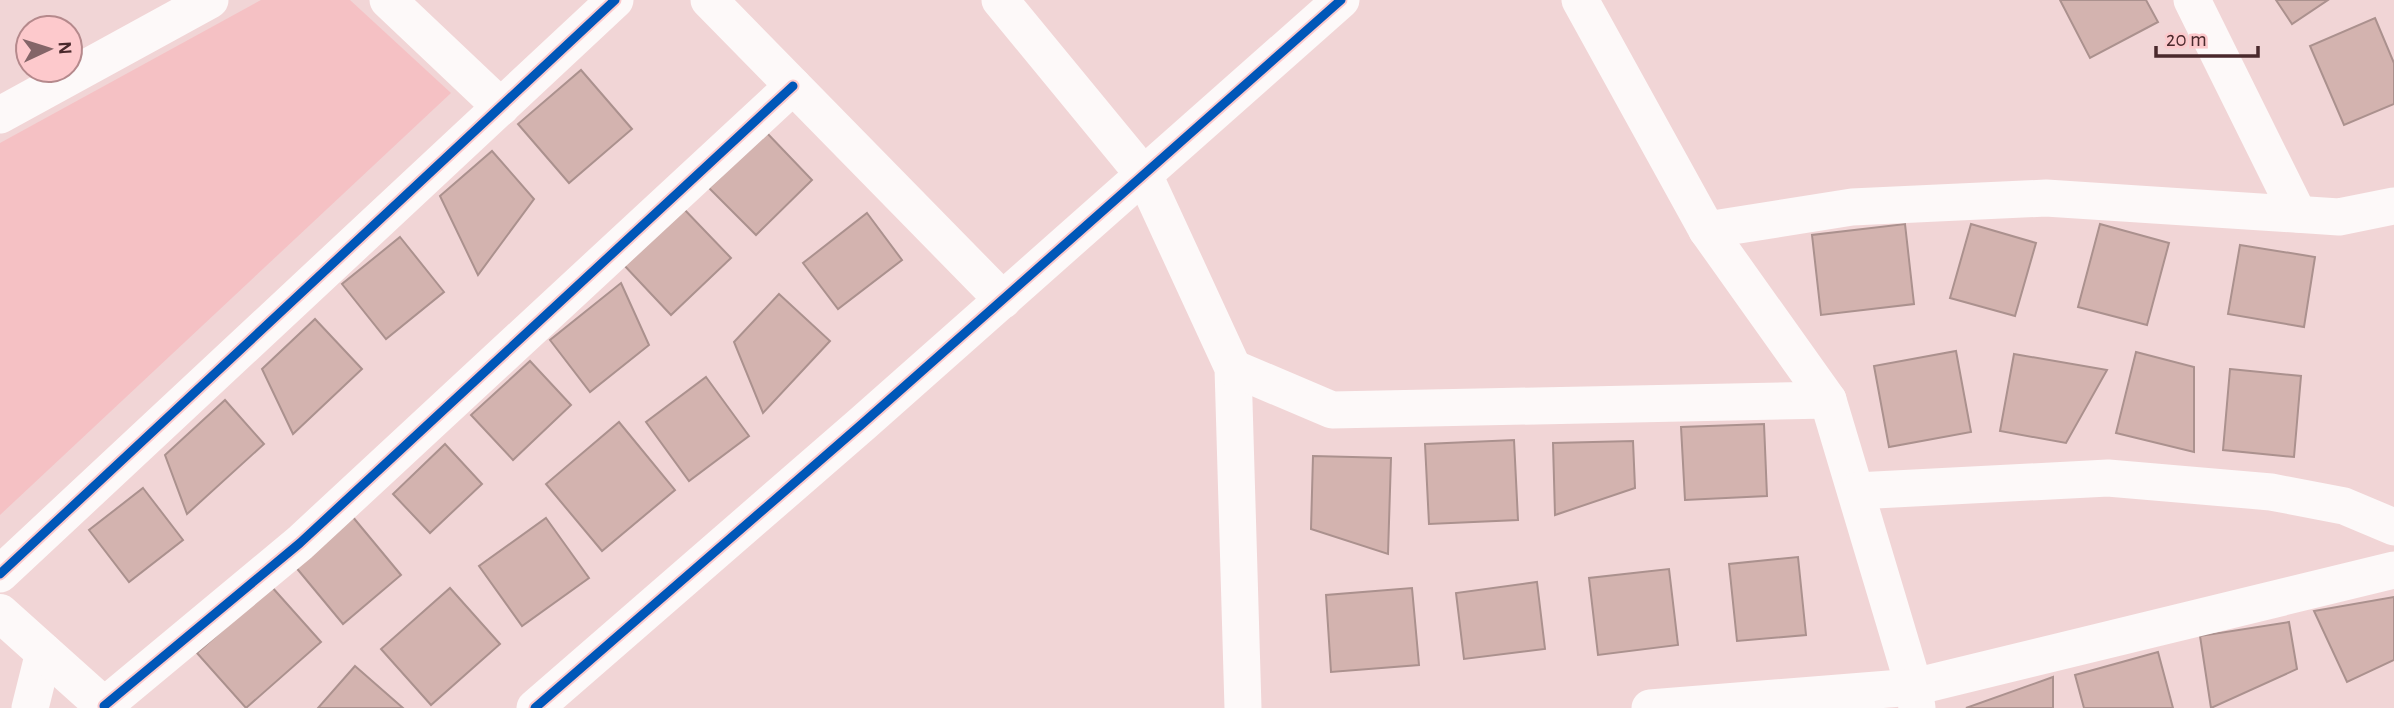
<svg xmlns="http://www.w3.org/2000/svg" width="2394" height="708" font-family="'Alegreya Sans',sans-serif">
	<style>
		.green { fill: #f5c1c4 }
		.building { fill: #d3b3af; stroke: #ab918e; stroke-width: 2 }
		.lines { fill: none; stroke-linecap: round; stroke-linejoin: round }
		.street { stroke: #fdf9f9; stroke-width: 37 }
		.secondary { stroke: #fdf9f9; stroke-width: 38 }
		.cycleway-casing { stroke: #fdc9cc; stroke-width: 13 }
		.cycleway { stroke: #0057b8; stroke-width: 9 }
	</style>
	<rect width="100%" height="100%" fill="#f1d5d6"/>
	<path class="green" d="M261,0H350L451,93L0,515V143Z"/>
	<g class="building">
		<path d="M2060,0H2146L2158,22L2090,58Z"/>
		<path d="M2276,0H2328L2292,24Z"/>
		<path d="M2375,18L2394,63V104L2344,125L2310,46Z"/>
		<path d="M581,70L632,129L569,183L518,124Z"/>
		<path d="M766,132L812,180L756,235L709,188Z"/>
		<path d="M492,151L534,199L478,275L440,196Z"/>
		<path d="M681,206L731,258L671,315L622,263Z"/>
		<path d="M867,213L902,260L838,309L803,263Z"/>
		<path d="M1905,224L1914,304L1821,315L1812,235Z"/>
		<path d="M1971,224L2036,243L2015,316L1950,298Z"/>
		<path d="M2100,224L2169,243L2147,325L2078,307Z"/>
		<path d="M400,237L444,292L386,339L342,284Z"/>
		<path d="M2240,245L2315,257L2304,327L2228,314Z"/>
		<path d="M621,283L649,345L590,392L550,340Z"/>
		<path d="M779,294L830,341L763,413L734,342Z"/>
		<path d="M315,319L362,369L293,434L262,369Z"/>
		<path d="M1956,351L1971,432L1889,447L1874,366Z"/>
		<path d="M2136,352L2194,367V452L2116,433Z"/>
		<path d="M2014,354L2107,370L2066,443L2000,431Z"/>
		<path d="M530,361L571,405L513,460L471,415Z"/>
		<path d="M2230,369L2301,376L2294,457L2223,450Z"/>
		<path d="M706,377L749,436L689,481L646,422Z"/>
		<path d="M225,400L264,444L187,514L165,455Z"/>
		<path d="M619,422L675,490L602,551L546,484Z"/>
		<path d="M1764,424L1767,496L1685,500L1681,427Z"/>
		<path d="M1514,440L1518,520L1429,524L1425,444Z"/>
		<path d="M1633,441L1635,488L1555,515L1553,443Z"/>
		<path d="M445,444L482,484L430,533L393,494Z"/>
		<path d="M1313,456L1391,458L1388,554L1311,529Z"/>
		<path d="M143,488L183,540L129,582L89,530Z"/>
		<path d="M352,516L401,575L343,624L294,565Z"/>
		<path d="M546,518L589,578L522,626L479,566Z"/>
		<path d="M1798,557L1806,635L1737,641L1729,564Z"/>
		<path d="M1669,569L1678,645L1598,655L1589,578Z"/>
		<path d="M1537,582L1545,649L1464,659L1456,593Z"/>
		<path d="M271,586L321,642L246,708L197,653Z"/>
		<path d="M450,588L500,644L431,705L381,649Z"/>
		<path d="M1412,588L1419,665L1331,672L1326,595Z"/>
		<path d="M2394,597V660L2347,682L2314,611Z"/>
		<path d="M2289,622L2297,669L2211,708L2200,636Z"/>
		<path d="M2158,652L2173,708H2084L2075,675Z"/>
		<path d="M355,666L403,708H318Z"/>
		<path d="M2053,677V708H1966Z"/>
	</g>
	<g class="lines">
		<g class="street">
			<path d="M388,0L501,107"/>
			<path d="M709,0L1003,300"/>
			<path d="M1000,0L1144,175L1233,368L1243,708"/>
			<path d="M1580,0L1707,230L1828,400L1914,687L1917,708"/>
			<path d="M2192,0L2298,214"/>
			<path d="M0,115L210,0"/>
			<path d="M1707,230L1852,207L2046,198L2339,217L2394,206"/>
			<path d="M1233,368L1332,410L1828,400"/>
			<path d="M1856,491L2108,478L2271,492L2344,506L2394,527"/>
			<path d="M0,574L615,0"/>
			<path d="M104,706L300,543L793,86"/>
			<path d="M30,708L44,652"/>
			<path d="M535,708L862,424L1341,0"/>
			<path d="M1650,708L1914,687L2394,570"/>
		</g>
		<path class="secondary" d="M0,613L106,708"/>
		<defs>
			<g id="cycleway">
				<path d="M0,574L615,0"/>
				<path d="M104,706L300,543L793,86"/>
				<path d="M535,708L862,424L1341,0"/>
			</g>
		</defs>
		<use href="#cycleway" class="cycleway-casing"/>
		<use href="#cycleway" class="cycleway"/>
	</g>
	<g transform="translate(49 49) rotate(86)"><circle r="33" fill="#fdc9cc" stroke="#b5898c" stroke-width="2"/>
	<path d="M0-5L12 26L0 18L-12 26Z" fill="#846568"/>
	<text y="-10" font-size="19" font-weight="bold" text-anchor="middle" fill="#4a292c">N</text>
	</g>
	<path d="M2156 46v10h102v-10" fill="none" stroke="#4a292c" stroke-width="3.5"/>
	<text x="2166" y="46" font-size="21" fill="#4a292c" stroke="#fdc9cc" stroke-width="5" paint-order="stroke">20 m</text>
</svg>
